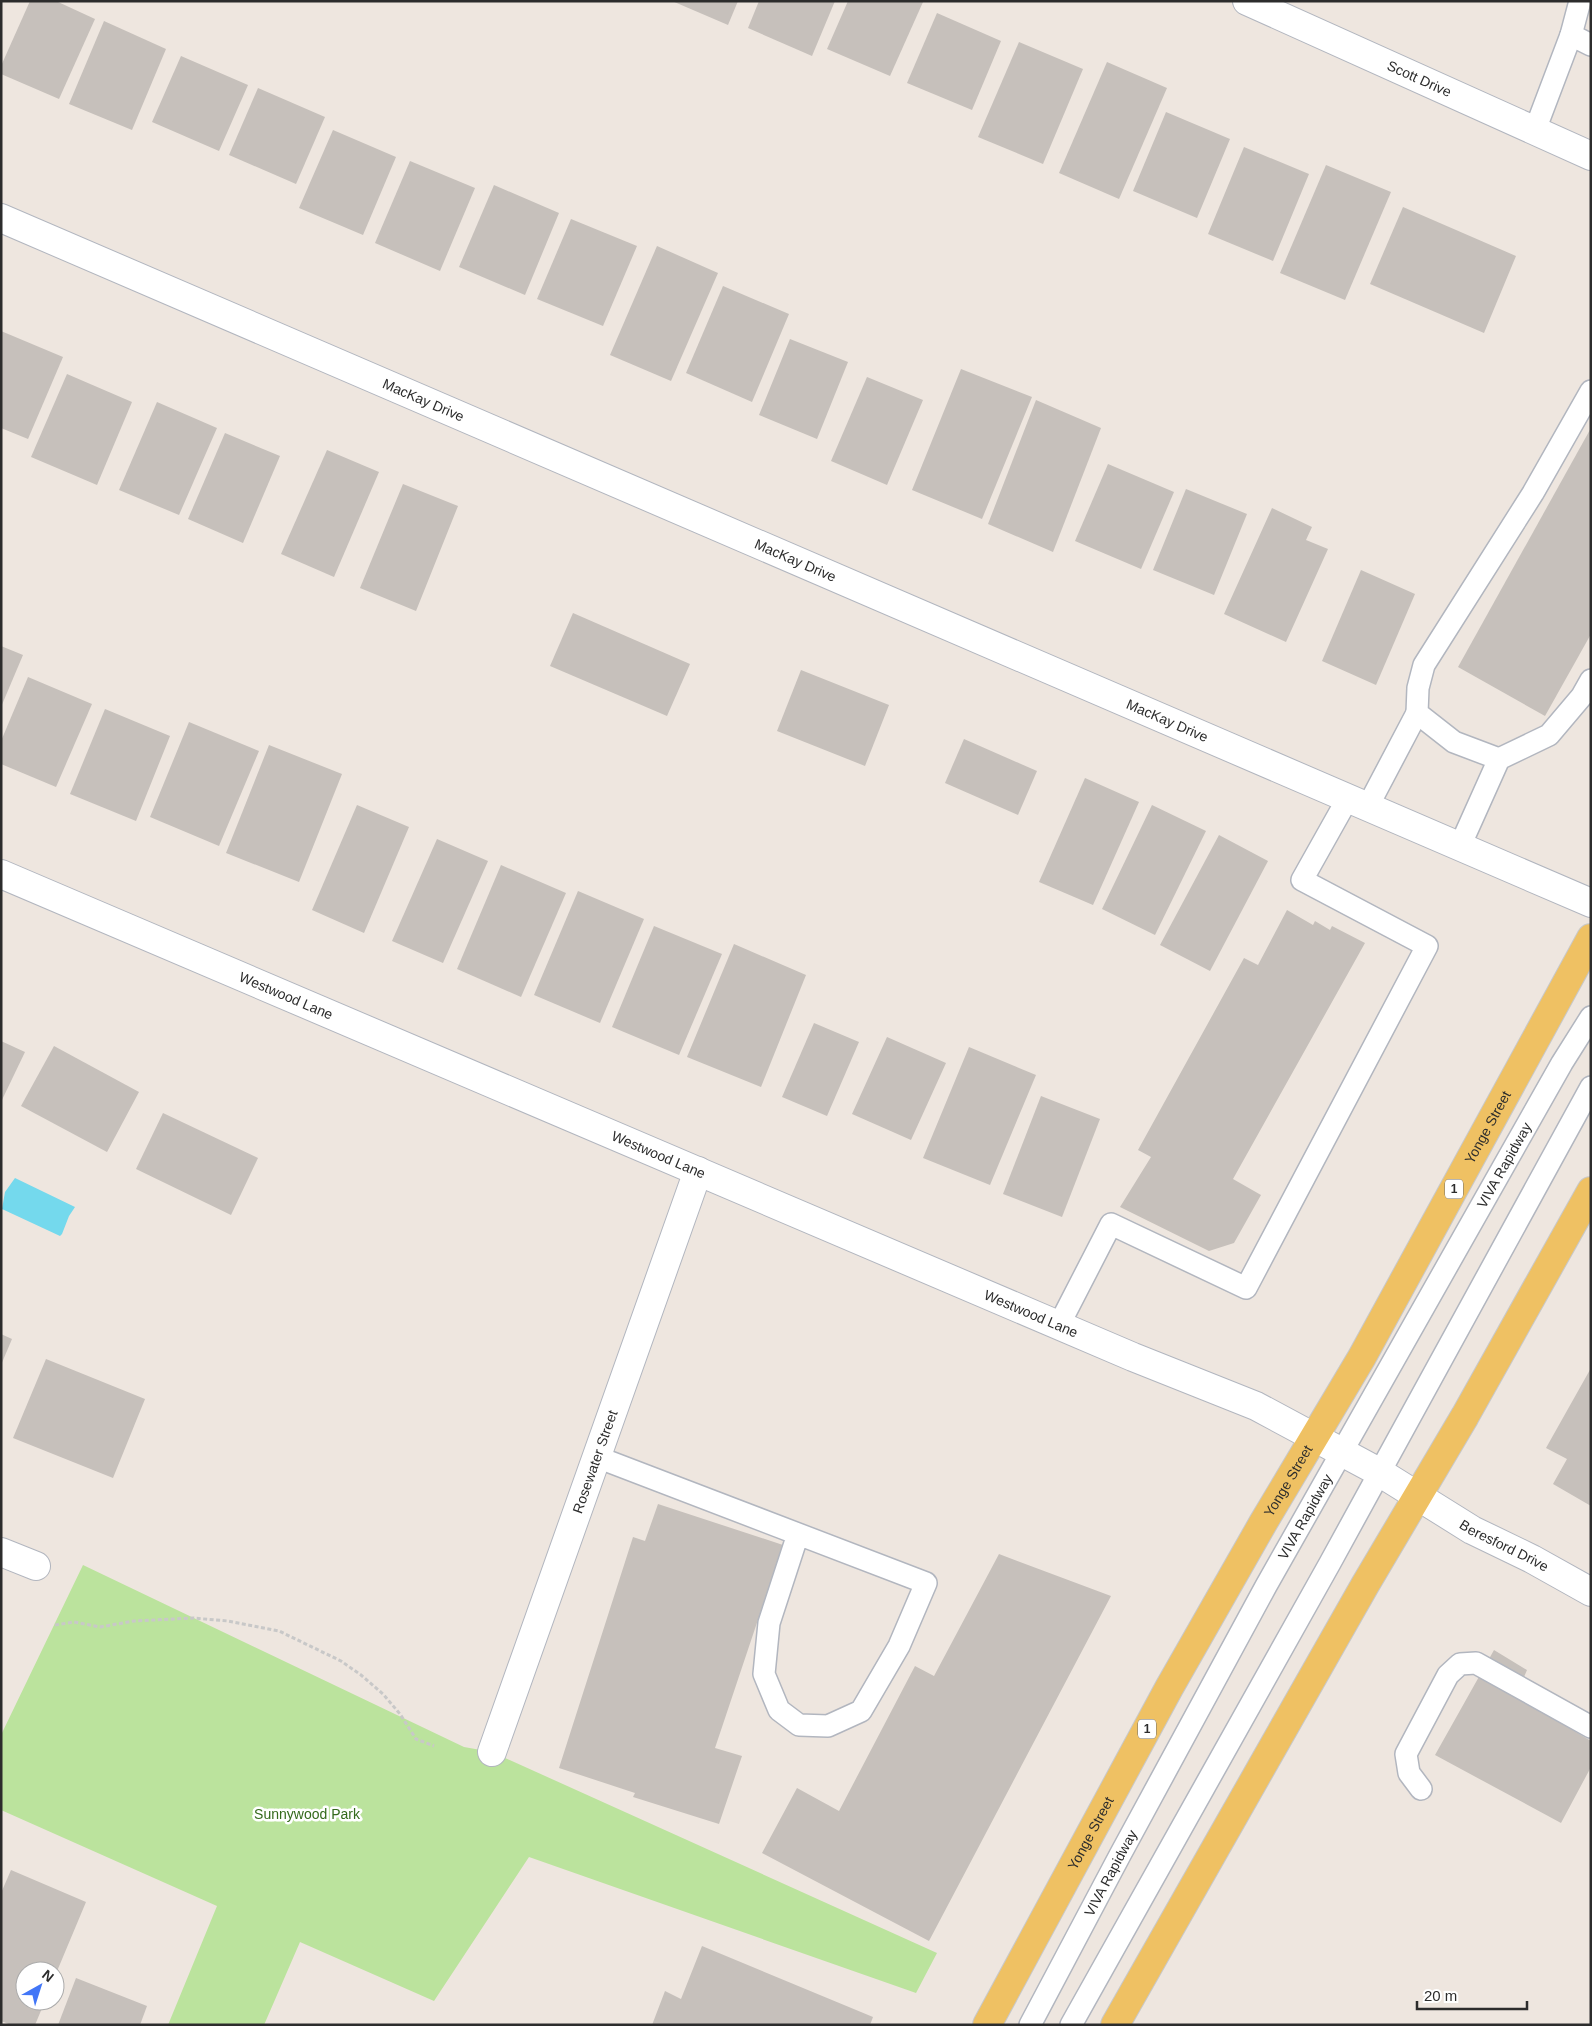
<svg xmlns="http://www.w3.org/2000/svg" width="1592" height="2026" font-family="Helvetica,sans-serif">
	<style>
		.green { fill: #bbe39d }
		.water { fill: #74d9ed }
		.building { fill: #c6c0bb }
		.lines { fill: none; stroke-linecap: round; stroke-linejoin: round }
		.service-casing { stroke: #b2b6bf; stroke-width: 24 }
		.minor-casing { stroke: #b2b6bf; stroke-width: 30 }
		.primary-casing { stroke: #c8c8c8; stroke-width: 30 }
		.path { stroke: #c8c8c8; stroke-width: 3; stroke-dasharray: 4 2.5; stroke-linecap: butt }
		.service { stroke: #fff; stroke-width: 21 }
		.minor { stroke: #fff; stroke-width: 28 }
		.primary { stroke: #efc163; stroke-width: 28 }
		.labels { text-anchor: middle; stroke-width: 5; stroke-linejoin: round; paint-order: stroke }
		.shield { fill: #fff; stroke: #6b6b6b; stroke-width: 1 }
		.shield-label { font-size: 12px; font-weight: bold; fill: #2c2c2c }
		.street-label { font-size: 14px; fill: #2c2c2c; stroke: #fff }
		.park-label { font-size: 14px; fill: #346a1c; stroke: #fff }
	</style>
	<rect width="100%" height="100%" fill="#eee6df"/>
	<path class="green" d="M83,1565L464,1747L492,1752L937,1953L916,1993L529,1857L434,2001L300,1942L264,2025H168L217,1906L1,1810V1735Z"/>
	<path class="water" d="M15,1178L75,1207L69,1216L62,1234L60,1236L2,1209L5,1192Z"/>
	<g class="building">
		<path d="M30,1H56L95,19L59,99L1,74V66Z"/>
		<path d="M672,1H738L728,25Z"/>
		<path d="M759,1H835L812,56L748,28Z"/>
		<path d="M848,1L923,2L890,76L827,49Z"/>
		<path d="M937,13L1001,41L972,110L907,83Z"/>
		<path d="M104,21L166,49L132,130L69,104Z"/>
		<path d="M1019,42L1083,69L1043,164L978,137Z"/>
		<path d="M181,56L248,85L219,151L152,122Z"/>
		<path d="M1107,62L1167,88L1119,199L1059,173Z"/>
		<path d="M258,88L325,117L296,184L229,155Z"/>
		<path d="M1166,112L1230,139L1197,218L1133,191Z"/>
		<path d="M333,130L396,157L363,235L299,208Z"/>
		<path d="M1244,147L1309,174L1273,261L1208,234Z"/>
		<path d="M410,161L475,188L440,271L375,243Z"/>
		<path d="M1326,165L1391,192L1345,300L1280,273Z"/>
		<path d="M494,185L559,213L525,295L459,267Z"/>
		<path d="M1403,207L1516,256L1484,333L1370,284Z"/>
		<path d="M571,219L637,246L603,326L537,299Z"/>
		<path d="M657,246L718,273L671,381L610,355Z"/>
		<path d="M723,286L789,314L752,402L686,373Z"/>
		<path d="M1,331L63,357L28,439L1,428Z"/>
		<path d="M790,339L848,362L817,439L759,415Z"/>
		<path d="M961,369L1032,397L982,519L912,490Z"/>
		<path d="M67,374L132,402L97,485L31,457Z"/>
		<path d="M867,377L923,400L887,485L831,461Z"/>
		<path d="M1036,400L1101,428L1053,552L988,524Z"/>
		<path d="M157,402L217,428L179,515L119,490Z"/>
		<path d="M1591,428V634L1545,716L1458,667Z"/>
		<path d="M225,433L280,456L243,543L188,519Z"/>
		<path d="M327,450L379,472L334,577L281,554Z"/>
		<path d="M1108,464L1174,492L1141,569L1075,541Z"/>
		<path d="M403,484L458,506L416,611L360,588Z"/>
		<path d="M1186,489L1247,514L1214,595L1153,570Z"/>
		<path d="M1272,508L1312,527L1306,540L1328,549L1286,642L1224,614Z"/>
		<path d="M1361,570L1415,594L1376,685L1322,661Z"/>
		<path d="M573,613L690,664L667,716L550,666Z"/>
		<path d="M1,646L23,655L1,707Z"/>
		<path d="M801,670L889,705L865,766L777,731Z"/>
		<path d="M28,677L92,704L56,787L1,764V741Z"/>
		<path d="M105,709L170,736L136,821L70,794Z"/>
		<path d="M189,722L259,751L219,846L150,817Z"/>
		<path d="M964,739L1037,771L1018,815L945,783Z"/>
		<path d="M269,745L342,774L299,882L226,853Z"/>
		<path d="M1085,778L1139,802L1093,905L1039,882Z"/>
		<path d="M357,805L409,827L364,933L312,910Z"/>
		<path d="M1152,805L1206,831L1155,935L1102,909Z"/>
		<path d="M1219,835L1268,861L1210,971L1160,945Z"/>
		<path d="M437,839L488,861L443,963L392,941Z"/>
		<path d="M501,865L566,893L521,997L457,969Z"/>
		<path d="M578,891L644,919L600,1023L534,995Z"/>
		<path d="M1287,910L1313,925L1315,921L1330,930L1332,926L1365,943L1233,1179L1261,1195L1234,1243L1209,1251L1120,1207L1151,1157L1138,1150L1244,958L1258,965Z"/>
		<path d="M654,926L722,954L679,1055L612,1027Z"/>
		<path d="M734,944L806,975L761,1087L687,1057Z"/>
		<path d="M814,1023L859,1042L827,1116L782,1097Z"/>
		<path d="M887,1037L946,1063L911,1140L852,1114Z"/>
		<path d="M1,1041L25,1052L1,1102Z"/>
		<path d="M54,1046L139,1092L107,1152L21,1106Z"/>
		<path d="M969,1047L1036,1075L990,1185L923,1158Z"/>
		<path d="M1041,1096L1100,1119L1062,1217L1003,1194Z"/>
		<path d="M163,1113L258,1158L231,1215L136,1169Z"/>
		<path d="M1,1334L12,1339L1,1365Z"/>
		<path d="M46,1359L145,1399L113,1478L13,1438Z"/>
		<path d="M1591,1368V1506L1553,1484L1567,1459L1546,1448Z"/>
		<path d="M658,1504L783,1545L715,1748L742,1756L719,1824L633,1797L635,1793L559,1768L633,1537L645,1541Z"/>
		<path d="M999,1554L1111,1596L929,1941L762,1853L797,1788L839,1811L915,1666L934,1676Z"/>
		<path d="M1494,1650L1527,1670L1516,1696L1591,1741V1767L1561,1823L1435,1755Z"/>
		<path d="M11,1870L86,1902L55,1976V1971H25V2001H45L35,2025H11L1,2021V1893Z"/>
		<path d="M702,1946L873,2017L870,2025H652L665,1991L681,1999Z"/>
		<path d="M76,1978L147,2006L140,2025H58Z"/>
	</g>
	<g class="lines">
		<defs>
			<g id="service">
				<path d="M1571,35L1591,45"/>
				<path d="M1535,130L1571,35L1580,1"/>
				<path d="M1499,759L1454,742L1417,713L1418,688L1424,665L1533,493L1591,391"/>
				<path d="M1368,806L1417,713"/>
				<path d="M1460,846L1499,759L1549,735L1582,696L1591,680"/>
				<path d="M1059,1325L1111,1224L1246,1288L1427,946L1302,880L1348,798"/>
				<path d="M597,1457L926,1583L899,1646L861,1711L828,1726L799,1725L779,1710L764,1674L769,1623L798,1534"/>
				<path d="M1421,1789L1409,1773L1406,1754L1448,1675L1460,1664L1476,1663L1591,1727"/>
				<path id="s1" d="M1030,2025L1120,1855L1266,1586L1562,1063L1591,1017"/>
				<path d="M1071,2025L1330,1563L1591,1087"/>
			</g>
			<g id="minor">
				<path id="s2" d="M1247,1L1591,156"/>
				<path id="s3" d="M1,218L1591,903"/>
				<path id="s4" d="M1,874L1133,1357L1256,1406L1379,1472L1472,1530L1532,1559L1591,1592"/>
				<path d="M1,1552L36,1566"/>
				<path id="s5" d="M492,1752L698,1171"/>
			</g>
			<g id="primary">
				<path id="s6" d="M987,2025L1169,1688L1263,1523L1362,1357L1591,938"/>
				<path d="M1115,2025L1365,1585L1465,1416L1591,1191"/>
			</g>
		</defs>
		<use href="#service" class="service-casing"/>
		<use href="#minor" class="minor-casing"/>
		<use href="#primary" class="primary-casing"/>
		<path class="path" d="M55,1625L74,1622L100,1627L134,1621L193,1618L228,1621L279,1631L341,1661L361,1675L383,1694L400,1714L416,1739L434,1746"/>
		<use href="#service" class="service"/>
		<use href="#minor" class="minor"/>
		<use href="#primary" class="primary"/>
	</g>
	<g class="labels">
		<g class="shield">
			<rect x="1445" y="1179.5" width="18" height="19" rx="4"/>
			<rect x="1138" y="1719.5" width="18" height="19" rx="4"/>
		</g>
		<g class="shield-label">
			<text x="1454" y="1193">1</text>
			<text x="1147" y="1733">1</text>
		</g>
		<g class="street-label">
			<text dy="5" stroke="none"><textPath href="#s2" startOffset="189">Scott Drive</textPath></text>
			<text dy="5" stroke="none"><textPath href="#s3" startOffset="460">MacKay Drive</textPath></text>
			<text dy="5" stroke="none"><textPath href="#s3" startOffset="865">MacKay Drive</textPath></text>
			<text dy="5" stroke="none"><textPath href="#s3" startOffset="1270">MacKay Drive</textPath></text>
			<text dy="5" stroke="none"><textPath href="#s4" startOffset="310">Westwood Lane</textPath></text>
			<text dy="5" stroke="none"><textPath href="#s6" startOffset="1028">Yonge Street</textPath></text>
			<text dy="5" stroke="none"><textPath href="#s4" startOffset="715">Westwood Lane</textPath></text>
			<text dy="5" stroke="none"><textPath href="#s1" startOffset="982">VIVA Rapidway</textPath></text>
			<text dy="5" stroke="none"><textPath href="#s4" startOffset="1120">Westwood Lane</textPath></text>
			<text dy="5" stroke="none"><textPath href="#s5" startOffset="308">Rosewater Street</textPath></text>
			<text dy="5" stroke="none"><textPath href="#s6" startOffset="622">Yonge Street</textPath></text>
			<text dy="5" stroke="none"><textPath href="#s1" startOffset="578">VIVA Rapidway</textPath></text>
			<text dy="5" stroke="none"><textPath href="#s4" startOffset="1648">Beresford Drive</textPath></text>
			<text dy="5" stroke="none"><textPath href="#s6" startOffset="218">Yonge Street</textPath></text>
			<text dy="5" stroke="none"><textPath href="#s1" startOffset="172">VIVA Rapidway</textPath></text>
		</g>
		<g class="park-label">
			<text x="307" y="1819">Sunnywood Park</text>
		</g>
	</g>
	<rect width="1592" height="2026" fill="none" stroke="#2c2c2c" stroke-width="5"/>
	<g transform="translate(40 1986) rotate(39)"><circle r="24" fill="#ffffff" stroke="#ababab"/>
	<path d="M0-4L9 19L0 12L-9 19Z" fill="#4276f7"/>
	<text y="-8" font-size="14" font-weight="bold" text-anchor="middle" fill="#2c2c2c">N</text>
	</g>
	<path d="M1417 2001v8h110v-8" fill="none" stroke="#2c2c2c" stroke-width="2.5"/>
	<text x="1424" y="2001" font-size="15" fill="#2c2c2c" stroke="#ffffff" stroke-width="4" paint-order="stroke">20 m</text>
</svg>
